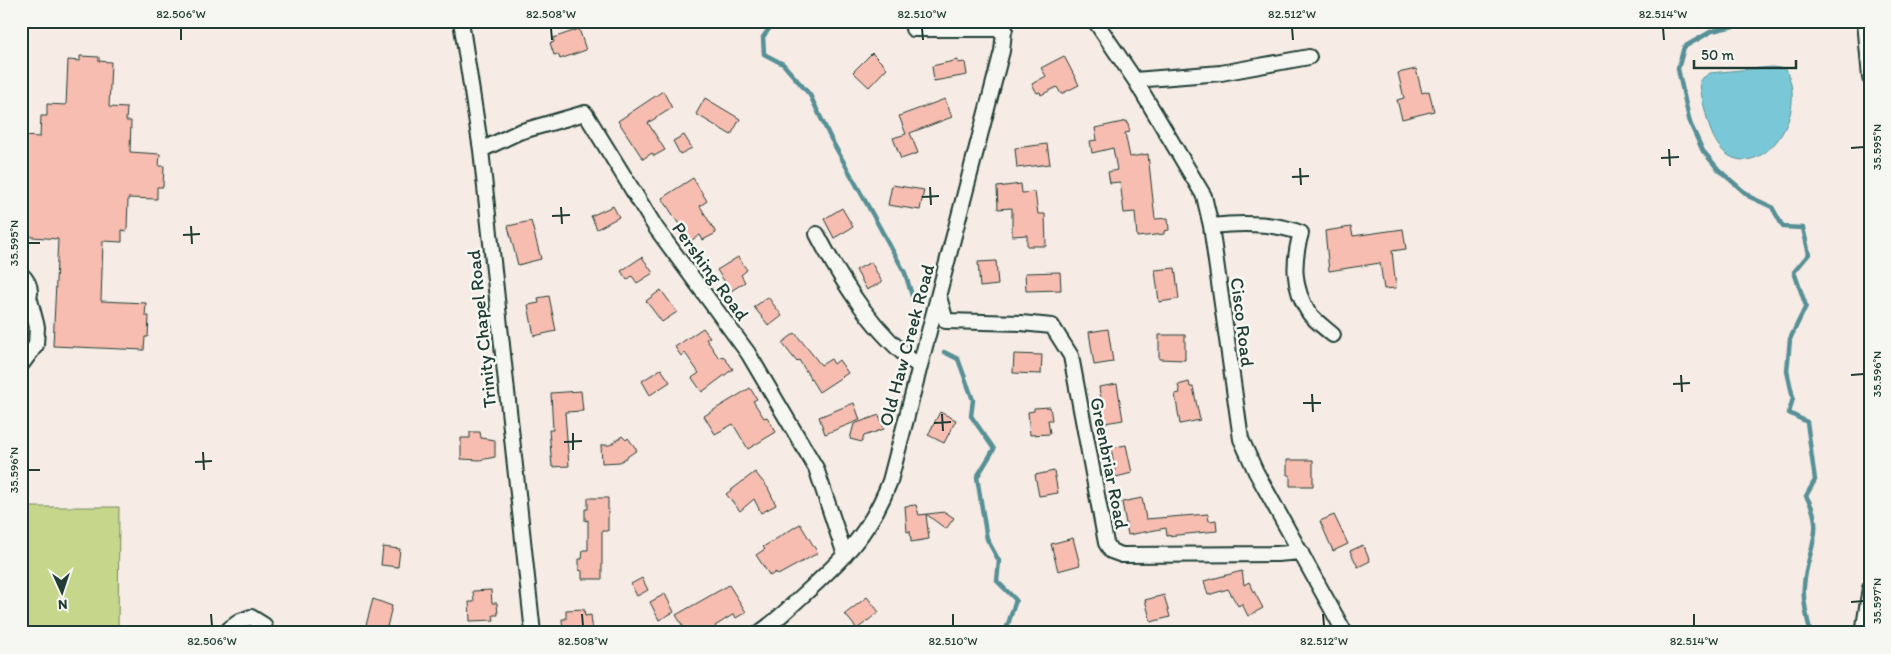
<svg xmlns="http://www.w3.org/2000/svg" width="1891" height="654" font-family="Itim,sans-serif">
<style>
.green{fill:#c6d68b;stroke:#728a60}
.water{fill:#7ac8d7;stroke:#569096}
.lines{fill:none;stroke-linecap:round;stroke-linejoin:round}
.stream{stroke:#569096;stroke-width:4.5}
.building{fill:#f7bdb0;stroke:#1f3d34}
.minor-casing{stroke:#1f3d34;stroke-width:18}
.minor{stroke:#f6f6f2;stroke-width:14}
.ticks{fill:none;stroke:#1f3d34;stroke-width:2}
.labels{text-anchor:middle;stroke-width:5;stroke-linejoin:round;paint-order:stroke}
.street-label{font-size:19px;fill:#1f3d34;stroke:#f6f6f2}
.neatline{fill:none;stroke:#1f3d34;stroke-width:2}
.ticks-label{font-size:12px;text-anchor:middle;fill:#1f3d34}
</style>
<rect width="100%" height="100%" fill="#f6ebe5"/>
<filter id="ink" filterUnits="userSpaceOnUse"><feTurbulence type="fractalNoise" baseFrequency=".02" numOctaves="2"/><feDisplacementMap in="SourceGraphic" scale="10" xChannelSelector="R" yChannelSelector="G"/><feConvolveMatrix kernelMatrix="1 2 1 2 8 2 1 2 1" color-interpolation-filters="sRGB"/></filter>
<g filter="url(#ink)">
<path class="green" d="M 21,507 L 119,507 L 118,633 L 21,633 Z"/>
<path class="water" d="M 1772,67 L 1786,69 C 1816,133 1729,209 1707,118 C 1704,105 1700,93 1700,80 L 1710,73 Z"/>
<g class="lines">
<path class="stream" d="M 772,21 L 774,22 L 763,37 L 764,54 L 783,64 L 810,95 L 831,139 L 905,273 L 914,302
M 1737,21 L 1738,25 L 1712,31 L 1684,47 L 1678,69 L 1690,123 L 1703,151 L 1719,170 L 1750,197 L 1772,207 L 1783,227 L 1803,228 L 1809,254 L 1794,272 L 1806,306 L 1790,339 L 1787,371 L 1793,398 L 1789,413 L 1807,422 L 1815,480 L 1806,496 C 1827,530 1806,552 1804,586 C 1802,601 1808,618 1810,633
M 944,352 L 958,359 L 973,400 L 971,416 L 994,449 L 977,477 L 987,539 L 999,561 L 997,581 L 1016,600 L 1005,633"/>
</g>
<path class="building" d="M 579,29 L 586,50 L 560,59 L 558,54 L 554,55 L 550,43 L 554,42 L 553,38 Z
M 872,53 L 887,68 L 869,87 L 853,72 Z
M 80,56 L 99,57 L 99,61 L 111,62 L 109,107 L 127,108 L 126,121 L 131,121 L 130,152 L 160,154 L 159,166 L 164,166 L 163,187 L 157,187 L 157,199 L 128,198 L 127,231 L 122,230 L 122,242 L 103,241 L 101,301 L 146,303 L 145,316 L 149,316 L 148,337 L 145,337 L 144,350 L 53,346 L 58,239 L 21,236 L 21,136 L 40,137 L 41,116 L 47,116 L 47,104 L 66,105 L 68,60 L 80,61 Z
M 1064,56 L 1079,85 L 1061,94 L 1057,87 L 1041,95 L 1040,92 L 1037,93 L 1032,84 L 1046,76 L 1041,68 Z
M 958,60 L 958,63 L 965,62 L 967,75 L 934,81 L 932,66 Z
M 1416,69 L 1422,93 L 1429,91 L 1434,111 L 1402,119 L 1397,100 L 1404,98 L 1398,73 Z
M 663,91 L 672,108 L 648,123 L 665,150 L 654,156 L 652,153 L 643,159 L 618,121 Z
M 705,98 L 740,119 L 731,135 L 696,114 Z
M 945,99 L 952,117 L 910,133 L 918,153 L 901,159 L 893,138 L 906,134 L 899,116 Z
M 1127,121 L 1130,132 L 1125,133 L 1130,157 L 1148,154 L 1155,219 L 1168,218 L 1169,230 L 1164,231 L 1164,234 L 1137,237 L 1135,212 L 1124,213 L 1120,182 L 1110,183 L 1108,172 L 1117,170 L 1113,148 L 1092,153 L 1090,141 L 1097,140 L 1095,128 Z
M 684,135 L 692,148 L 680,154 L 673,141 Z
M 1047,144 L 1050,164 L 1017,168 L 1015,148 Z
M 693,178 L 707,201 L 700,206 L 716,233 L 703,240 L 700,235 L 685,244 L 676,228 L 680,226 L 662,198 Z
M 1021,184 L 1022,193 L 1035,192 L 1038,214 L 1045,214 L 1046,246 L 1027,246 L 1027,235 L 1012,236 L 1012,208 L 998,209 L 997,187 Z
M 892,185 L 924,190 L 920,210 L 888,205 Z
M 613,206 L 619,217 L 597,229 L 591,216 Z
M 842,208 L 853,227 L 834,238 L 824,219 Z
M 531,221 L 541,259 L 518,265 L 508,226 Z
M 1351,227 L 1353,236 L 1403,229 L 1406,249 L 1392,251 L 1396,288 L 1384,289 L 1380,263 L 1329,271 L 1325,231 Z
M 642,257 L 653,273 L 637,283 L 632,276 L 627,280 L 621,271 Z
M 738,257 L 747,270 L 741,275 L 745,282 L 731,291 L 717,270 Z
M 996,261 L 998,285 L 980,287 L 978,262 Z
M 871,262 L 882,282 L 867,290 L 856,270 Z
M 1175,268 L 1179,299 L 1159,302 L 1155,270 Z
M 1060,272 L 1061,290 L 1026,291 L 1025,273 Z
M 661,290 L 677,312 L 662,322 L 646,301 Z
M 549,296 L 556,331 L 534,336 L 528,305 L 539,303 L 538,298 Z
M 768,297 L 782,316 L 769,326 L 754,307 Z
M 703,328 L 710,337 L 706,339 L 719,358 L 723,356 L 733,369 L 702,392 L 692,378 L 699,373 L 685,353 L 681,356 L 675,347 Z
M 1108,329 L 1113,362 L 1094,365 L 1089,332 Z
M 795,333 L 821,365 L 831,359 L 834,364 L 839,360 L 848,373 L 819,392 L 799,360 L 797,362 L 782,343 Z
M 1159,335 L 1185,335 L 1185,360 L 1159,359 Z
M 1014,354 L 1042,355 L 1041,374 L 1013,373 Z
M 661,369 L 670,382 L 650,395 L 642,381 Z
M 1189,382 L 1190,387 L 1193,387 L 1200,420 L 1180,424 L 1175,394 L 1180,393 L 1178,385 Z
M 1117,384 L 1123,420 L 1105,423 L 1099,387 Z
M 750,388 L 757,399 L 753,401 L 764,418 L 767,417 L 776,432 L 748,449 L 733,424 L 715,434 L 704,416 Z
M 581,391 L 583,411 L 565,412 L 569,466 L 552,467 L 549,430 L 553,430 L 551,393 Z
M 854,403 L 860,420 L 825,434 L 819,417 Z
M 1050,407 L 1052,420 L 1048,420 L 1050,434 L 1030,435 L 1028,412 L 1034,411 L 1034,408 Z
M 940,412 L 956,420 L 944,443 L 928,435 Z
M 879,415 L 884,429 L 864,436 L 862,442 L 850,439 L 854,424 Z
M 470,432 L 480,432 L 481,438 L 495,440 L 495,457 L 480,460 L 461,459 L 461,438 L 470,438 Z
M 622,436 L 626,440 L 628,438 L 637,450 L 620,462 L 602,463 L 601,445 L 610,445 Z
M 1126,445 L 1132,473 L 1116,477 L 1111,448 Z
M 1287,460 L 1313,460 L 1313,486 L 1290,486 L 1290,475 L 1287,475 Z
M 1054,471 L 1058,493 L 1039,496 L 1035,475 Z
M 755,472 L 768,488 L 776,505 L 761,513 L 754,499 L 740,511 L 726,494 Z
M 588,498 L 608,498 L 608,531 L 602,531 L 602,579 L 582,579 L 582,571 L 579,570 L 579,559 L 582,559 L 583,550 L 588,550 L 588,520 L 585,521 L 585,509 L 588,509 Z
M 1142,498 L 1146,519 L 1208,514 L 1209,521 L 1216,520 L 1217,531 L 1167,536 L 1166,528 L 1128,535 L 1122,502 Z
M 916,505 L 919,515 L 945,512 L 954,518 L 946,529 L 926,514 L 929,539 L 911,542 L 910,531 L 907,532 L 905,506 Z
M 1334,515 L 1348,544 L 1333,551 L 1320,521 Z
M 800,524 L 818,553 L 778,575 L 776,572 L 770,576 L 756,555 L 765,549 L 763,547 Z
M 1073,538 L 1080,565 L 1058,571 L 1051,544 Z
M 1363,545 L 1370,561 L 1358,567 L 1350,551 Z
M 383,547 L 400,549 L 398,567 L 381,565 Z
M 1242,571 L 1244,585 L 1249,582 L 1263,608 L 1248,616 L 1242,604 L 1238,606 L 1228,589 L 1208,595 L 1204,581 Z
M 642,578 L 648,590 L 637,596 L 631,584 Z
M 729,585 L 746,612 L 736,618 L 734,614 L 715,626 L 718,633 L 687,633 L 676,615 Z
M 491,590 L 492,603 L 497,603 L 498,615 L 493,615 L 494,620 L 470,621 L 469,602 L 474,602 L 473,591 Z
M 665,594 L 674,612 L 659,620 L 650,602 Z
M 1164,595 L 1170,617 L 1151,622 L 1145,600 Z
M 867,597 L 879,612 L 857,629 L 845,614 Z
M 373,599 L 392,606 L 387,627 L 384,626 L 383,632 L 365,629 Z
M 584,609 L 585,616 L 591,615 L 593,633 L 563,632 L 562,619 L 566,619 L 566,610 Z"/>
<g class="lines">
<g class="minor-casing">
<path id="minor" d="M 461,21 L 481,150 L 533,633
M 1095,21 L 1135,80 L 1204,196 L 1211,226 L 1241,439 L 1256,472 L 1345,633
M 1865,21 L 1870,78
M 913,29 L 1005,29
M 1135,80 L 1221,73 L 1309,57
M 481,150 L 519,132 L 585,113 L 656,228 L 748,353 L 816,468 L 845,555
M 1211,226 C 1240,223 1274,222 1301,233 C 1293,261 1292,287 1309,313 C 1315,321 1325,328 1333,335
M 817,234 C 843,284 874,333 920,367
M 21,274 C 35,287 31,299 21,313
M 939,297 L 946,321 L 1021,323 L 1052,326 L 1071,356 L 1106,543 L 1111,551 L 1122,555 L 1277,554 L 1301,552
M 21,365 L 36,345 L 37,327 L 30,300
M 229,629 L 240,621 L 251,617 L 264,625 L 266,633
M 759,633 C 774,623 787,610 800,598 C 841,561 870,534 890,481 L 1002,51 L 1005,21
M 1863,633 L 1870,588"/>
</g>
<use href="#minor" class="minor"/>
</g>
</g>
<path class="ticks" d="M 181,28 L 181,40M 551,28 L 552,40M 922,28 L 923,40M 1292,28 L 1293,40M 1663,28 L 1664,40M 1851,148 L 1864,147M 1669,149 L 1670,166M 1661,158 L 1679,157M 1300,168 L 1301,185M 1292,177 L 1309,176M 930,187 L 931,205M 922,197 L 939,196M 561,207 L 562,224M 552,216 L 570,215M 191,226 L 192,244M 183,235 L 200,234M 28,243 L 40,243M 1681,375 L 1682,392M 1851,375 L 1864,374M 1673,384 L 1690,383M 1312,394 L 1313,412M 1303,403 L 1321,403M 942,414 L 943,431M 934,423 L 951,422M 573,433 L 573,450M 564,442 L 582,441M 203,452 L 204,470M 195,462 L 212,461M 28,470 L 40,470M 1851,602 L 1864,601M 211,614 L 212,626M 582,614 L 583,626M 953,614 L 953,626M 1323,614 L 1324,626M 1694,614 L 1694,626"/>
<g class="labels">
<g class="street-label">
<text transform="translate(711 271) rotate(54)" y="7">Pershing Road</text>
<text transform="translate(1243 322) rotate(83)" y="7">Cisco Road</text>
<text transform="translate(481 329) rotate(-96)" y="7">Trinity Chapel Road</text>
<text transform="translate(906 345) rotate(-75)" y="7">Old Haw Creek Road</text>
<text transform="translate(1110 463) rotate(79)" y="7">Greenbriar Road</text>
</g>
</g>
<rect width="1891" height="654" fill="none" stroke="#f6f6f2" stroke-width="55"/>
<g transform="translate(62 592) rotate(177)" stroke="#f6f6f2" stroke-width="4" paint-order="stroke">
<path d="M0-4L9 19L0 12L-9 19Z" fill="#1f3d34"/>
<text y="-8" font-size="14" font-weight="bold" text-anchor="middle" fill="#1f3d34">N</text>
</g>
<path d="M1694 60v8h102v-8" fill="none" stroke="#1f3d34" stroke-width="2.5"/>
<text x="1701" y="60" font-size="15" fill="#1f3d34" stroke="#f6f6f2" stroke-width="4" paint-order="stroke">50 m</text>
<rect x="28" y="28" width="1836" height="598" class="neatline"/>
<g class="ticks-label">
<text x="181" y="18">82.506°W</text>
<text x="551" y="18">82.508°W</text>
<text x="922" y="18">82.510°W</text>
<text x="1292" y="18">82.512°W</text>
<text x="1663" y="18">82.514°W</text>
<text transform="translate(1877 147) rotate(-90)" y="4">35.595°N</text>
<text transform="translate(14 243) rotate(-90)" y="4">35.595°N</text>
<text transform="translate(1877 374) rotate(-90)" y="4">35.596°N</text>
<text transform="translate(14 470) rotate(-90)" y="4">35.596°N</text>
<text transform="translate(1877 601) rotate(-90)" y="4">35.597°N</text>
<text x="212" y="645">82.506°W</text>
<text x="583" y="645">82.508°W</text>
<text x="953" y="645">82.510°W</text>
<text x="1324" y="645">82.512°W</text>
<text x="1694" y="645">82.514°W</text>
</g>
</svg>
